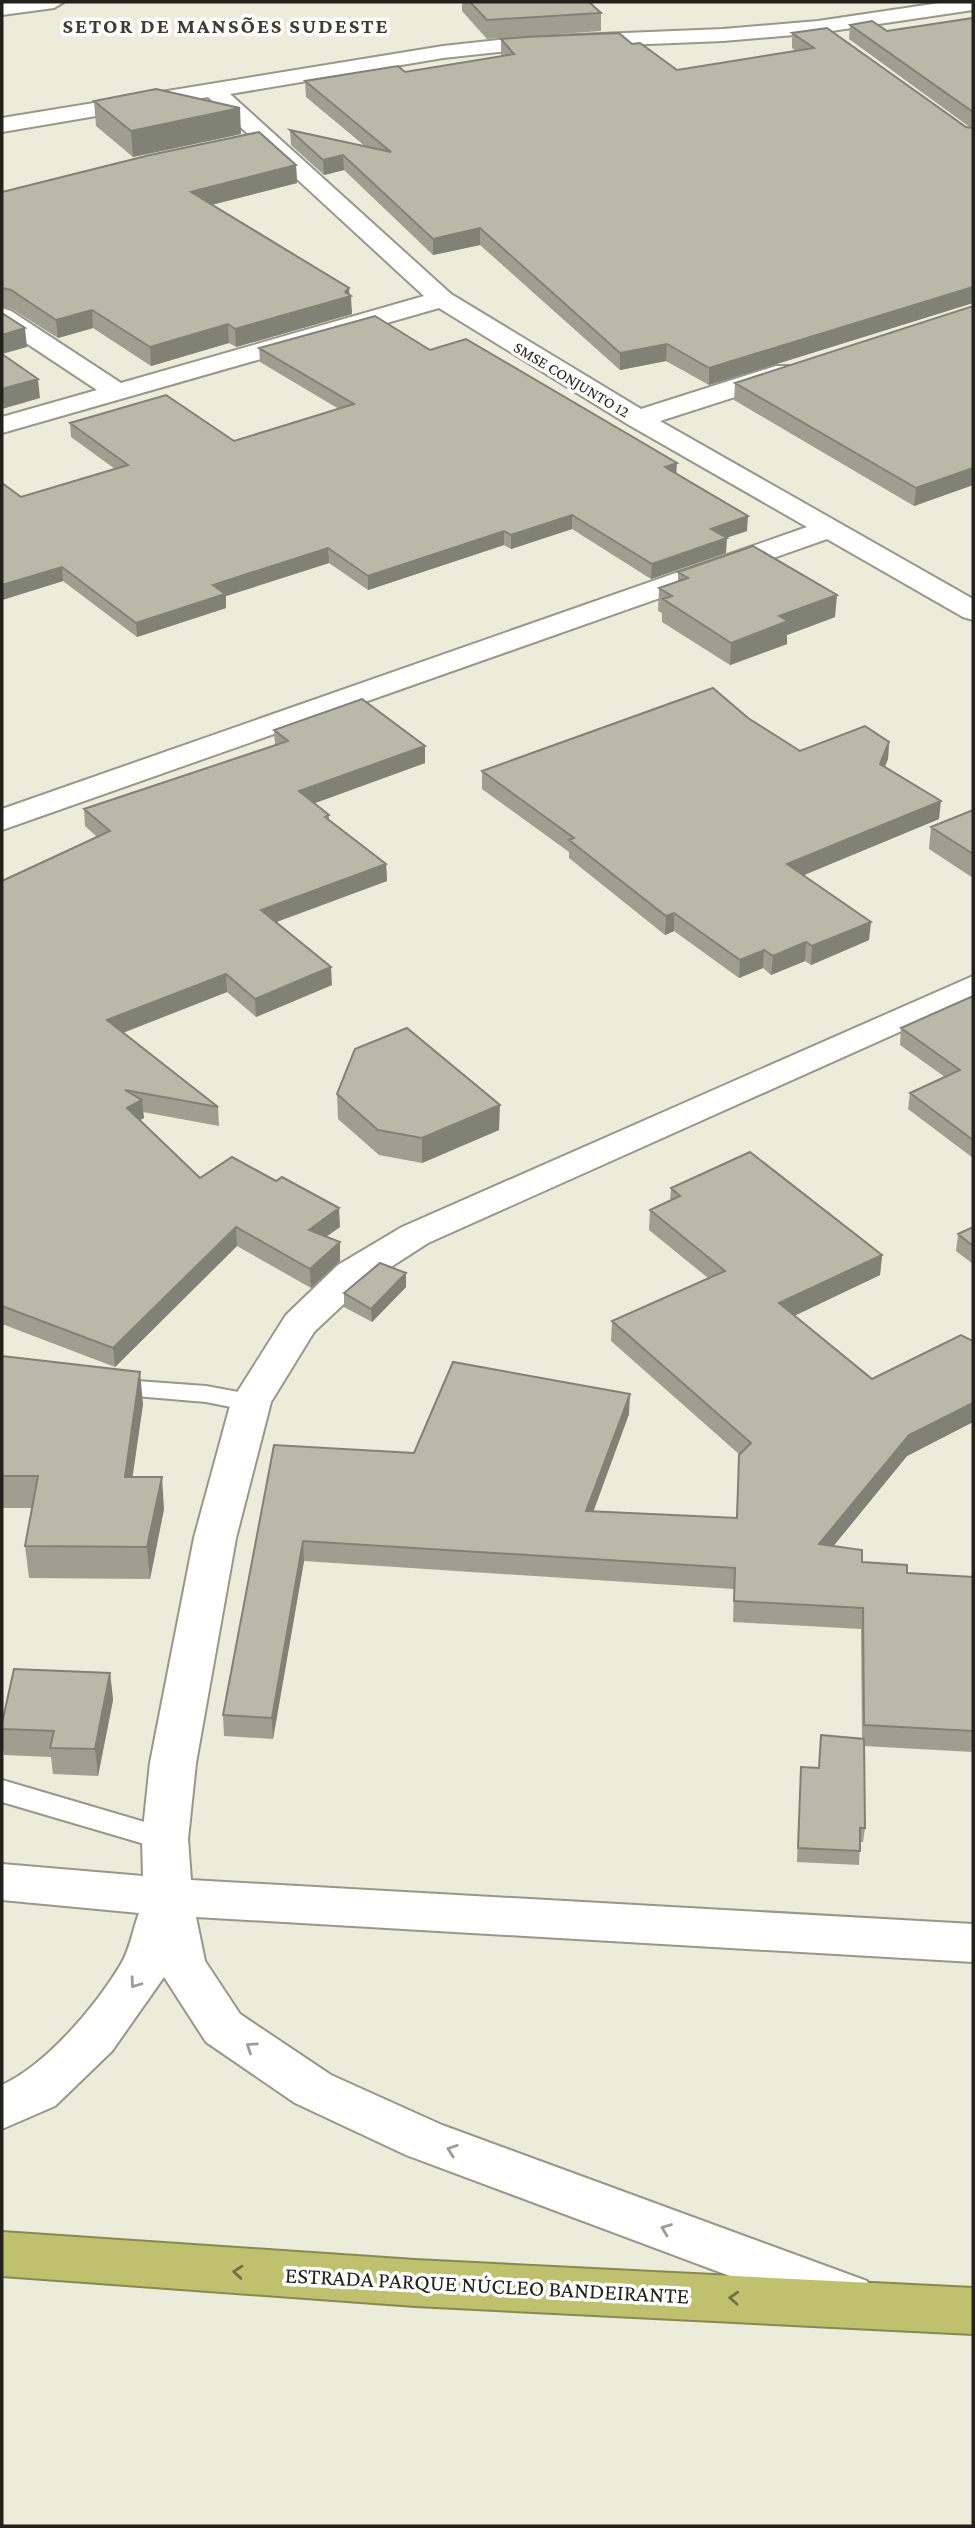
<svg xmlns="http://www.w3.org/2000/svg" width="975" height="2528" font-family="'Crimson Pro',serif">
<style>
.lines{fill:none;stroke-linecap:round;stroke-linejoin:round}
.lane-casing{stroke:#979887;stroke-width:4}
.street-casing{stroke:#979887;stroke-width:4}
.highway-casing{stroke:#888951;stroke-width:4}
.lane{fill:#fff;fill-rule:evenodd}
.street{fill:#fff;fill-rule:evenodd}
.highway{fill:#bfc16e;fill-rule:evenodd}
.wall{fill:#9e9f90}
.shaded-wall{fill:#818276}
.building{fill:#b8b9a8;stroke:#818276;stroke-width:2}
.oneway{stroke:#9c9c99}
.oneway2{stroke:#707245}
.labels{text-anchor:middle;stroke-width:7;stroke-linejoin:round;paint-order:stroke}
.far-street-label{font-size:16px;fill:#22221c;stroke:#fff}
.far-district-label{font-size:21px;font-weight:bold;letter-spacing:2px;fill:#3d3d2f;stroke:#fff}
.near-street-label{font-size:23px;fill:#22221c;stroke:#fff}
</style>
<rect width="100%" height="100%" fill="#ebecda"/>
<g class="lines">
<g class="lane-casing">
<path id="lane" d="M 109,1379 L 206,1386 L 260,1396 L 264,1402 L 260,1408 L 251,1411 L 206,1402 L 100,1393 L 96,1387 L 100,1381 Z
M 2,1780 L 175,1831 L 180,1839 L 175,1847 L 165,1850 L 2,1802 Z"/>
</g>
<g class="street-casing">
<path id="street" d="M 64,2 L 54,8 L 2,15 L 2,3 Z
M 946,2 L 973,2 L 973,10 L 818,33 L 723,41 L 526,49 L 443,58 L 230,94 L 451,294 L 641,409 L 776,366 L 794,366 L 798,372 L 794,378 L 660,421 L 973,599 L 973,620 L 963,617 L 827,539 L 2,830 L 2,809 L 807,527 L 629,425 L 439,308 L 2,433 L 2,417 L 97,390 L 2,327 L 2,308 L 11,311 L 121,383 L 424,296 L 208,97 L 2,132 L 2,118 L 443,46 L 526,37 L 723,29 L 818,21 Z
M 973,976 L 973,999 L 428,1243 L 366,1283 L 314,1332 L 271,1402 L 236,1538 L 196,1763 L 188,1839 L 191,1880 L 973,1924 L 973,1962 L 196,1917 L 205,1961 L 240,2014 L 331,2075 L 442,2125 L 867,2281 L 874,2297 L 867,2313 L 848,2320 L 829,2313 L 406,2155 L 295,2103 L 206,2042 L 164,1977 L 112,2051 L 55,2106 L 2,2129 L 2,2085 C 46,2065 96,2006 121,1964 C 130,1949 133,1929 139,1913 L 2,1900 L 2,1864 L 143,1876 L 142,1839 L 150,1763 L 194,1538 L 231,1402 L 286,1315 L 338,1265 L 402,1227 Z"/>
</g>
<g class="highway-casing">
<path id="highway" d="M 2,2232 L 415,2260 L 973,2288 L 973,2334 L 415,2306 L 2,2276 Z"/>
</g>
<use href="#lane" class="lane"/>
<use href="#street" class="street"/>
<use href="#highway" class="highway"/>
</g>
<path class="wall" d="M 462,2 L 589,2 L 601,13 L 601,31 L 487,39 L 462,11 Z
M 973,18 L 973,303 L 709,385 L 666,361 L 620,370 L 480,245 L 433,255 L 344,170 L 324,175 L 291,145 L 290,130 L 366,147 L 306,97 L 305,81 L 405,72 L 502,56 L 501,54 L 501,39 L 632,44 L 677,70 L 796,51 L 792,48 L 792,33 L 966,127 L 971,128 L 849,39 L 850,25 L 887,31 Z
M 94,101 L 241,134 L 133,157 L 96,126 Z
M 296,165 L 297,183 L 211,205 L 349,288 L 352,314 L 236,347 L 229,343 L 151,366 L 93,328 L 58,338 L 12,309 L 2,306 L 2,192 Z
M 973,306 L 973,485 L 914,506 L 734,400 L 735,383 Z
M 259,348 L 430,350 L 677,473 L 747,531 L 726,538 L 726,553 L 651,579 L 572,529 L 511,549 L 504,545 L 368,590 L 329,563 L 226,596 L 226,608 L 137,637 L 63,581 L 2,600 L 2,483 L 21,497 L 115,469 L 71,437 L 70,423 L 234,441 L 339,409 L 260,362 Z
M 678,572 L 835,617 L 787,635 L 787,644 L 730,665 L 662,622 L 662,613 L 658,611 L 659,588 L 678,582 Z
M 748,718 L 800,751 L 889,742 L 888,759 L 885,766 L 939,819 L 803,875 L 869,940 L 811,965 L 805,961 L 771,975 L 763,968 L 739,978 L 674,931 L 665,935 L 569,858 L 569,852 L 482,789 L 482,771 Z
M 274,730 L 425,763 L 314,803 L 329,815 L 329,820 L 386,864 L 387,881 L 277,922 L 332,985 L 256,1017 L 227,992 L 123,1033 L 218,1107 L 219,1126 L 143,1112 L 144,1118 L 140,1120 L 200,1178 L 340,1227 L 326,1237 L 340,1242 L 340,1261 L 311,1288 L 237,1246 L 115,1367 L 2,1324 L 2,881 L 97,837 L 85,826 L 84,809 L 275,745 Z
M 973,810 L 973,878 L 929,849 L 931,827 Z
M 973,996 L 973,1158 L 908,1109 L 910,1093 L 945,1077 L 900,1045 L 901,1028 Z
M 337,1094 L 499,1130 L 422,1163 L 379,1155 L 338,1119 Z
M 671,1188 L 882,1255 L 880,1275 L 794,1316 L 872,1379 L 973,1341 L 973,1422 L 907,1456 L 833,1546 L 862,1562 L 907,1573 L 973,1577 L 973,1752 L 864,1746 L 865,1828 L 863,1842 L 860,1842 L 859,1865 L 797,1862 L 801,1767 L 819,1768 L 821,1735 L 862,1738 L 861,1629 L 733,1622 L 734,1589 L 304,1561 L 273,1739 L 224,1736 L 223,1715 L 274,1445 L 414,1453 L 629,1414 L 593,1511 L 736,1518 L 740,1455 L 611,1341 L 612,1321 L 708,1278 L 649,1230 L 650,1210 L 670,1201 Z
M 973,1227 L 973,1264 L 956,1251 L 958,1234 Z
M 406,1273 L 406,1287 L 372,1322 L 344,1307 L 344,1293 Z
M 2,1356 L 143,1404 L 132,1477 L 164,1509 L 150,1579 L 29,1578 L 25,1546 L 32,1508 L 2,1508 Z
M 110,1673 L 113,1700 L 98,1776 L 53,1774 L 51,1757 L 4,1755 L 2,1740 L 2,1723 Z"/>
<path class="shaded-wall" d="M 240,108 L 241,134 L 133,157 L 131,131 Z
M 343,155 L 344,170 L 324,175 L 323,160 Z
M 296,165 L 297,183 L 192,210 L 191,192 Z
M 480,228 L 480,245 L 433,255 L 433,239 Z
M 973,287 L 973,303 L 709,385 L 709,368 Z
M 349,288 L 349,296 L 351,296 L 352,314 L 236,347 L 235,329 L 345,292 Z
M 92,310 L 93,328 L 58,338 L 56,320 Z
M 228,324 L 229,343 L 151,366 L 150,347 Z
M 25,328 L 27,347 L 2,354 L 2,335 Z
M 667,344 L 666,361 L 620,370 L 620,353 Z
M 38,379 L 40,398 L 2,409 L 2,389 Z
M 677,463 L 676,477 L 665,467 Z
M 973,468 L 973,485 L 914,506 L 916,488 Z
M 572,515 L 572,529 L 511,549 L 511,535 Z
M 748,516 L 747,531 L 710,543 L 711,529 Z
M 504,531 L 504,545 L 368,590 L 368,576 Z
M 727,538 L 726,553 L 651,579 L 652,564 Z
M 328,548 L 329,563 L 226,596 L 226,608 L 137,637 L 136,623 L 213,585 Z
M 62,567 L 63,581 L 2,600 L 2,585 Z
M 837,595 L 835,617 L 787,635 L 787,644 L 730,665 L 731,643 L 779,616 Z
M 889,742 L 888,759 L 879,781 L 880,764 Z
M 425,746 L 425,763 L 299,809 L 299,791 Z
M 941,801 L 939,819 L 785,883 L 787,864 Z
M 386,864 L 387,881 L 262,927 L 261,910 Z
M 674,913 L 674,931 L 665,935 L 666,916 Z
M 871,922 L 869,940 L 811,965 L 812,946 Z
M 806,942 L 805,961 L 771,975 L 773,956 Z
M 764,950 L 763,968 L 739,978 L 740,960 Z
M 331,967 L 332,985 L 256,1017 L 255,999 Z
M 226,974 L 227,992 L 109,1038 L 107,1020 Z
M 142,1100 L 144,1118 L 128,1126 L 127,1108 Z
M 500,1105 L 499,1130 L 422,1163 L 422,1138 Z
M 339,1208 L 340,1227 L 309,1248 L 309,1230 Z
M 236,1227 L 237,1246 L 115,1367 L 113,1348 Z
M 340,1242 L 340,1261 L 311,1288 L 310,1269 Z
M 882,1255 L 880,1275 L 777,1324 L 779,1303 Z
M 406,1273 L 406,1287 L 372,1322 L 371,1309 Z
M 140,1372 L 143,1404 L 128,1509 L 125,1477 Z
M 630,1394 L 629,1414 L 586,1532 L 586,1511 Z
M 973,1403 L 973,1422 L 907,1456 L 818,1565 L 819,1544 L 909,1435 Z
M 162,1477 L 164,1509 L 150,1579 L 147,1547 Z
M 303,1541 L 304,1561 L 273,1739 L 272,1718 Z
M 110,1673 L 113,1700 L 98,1776 L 95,1749 Z"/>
<path class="building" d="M 470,2 L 589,2 L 601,13 L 487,20 Z
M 973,18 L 973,112 L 850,25 L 872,21 L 887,31 Z
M 827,28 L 966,127 L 973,128 L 973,287 L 709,368 L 667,344 L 620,353 L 480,228 L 433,239 L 343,155 L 323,160 L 290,130 L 391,152 L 305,81 L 398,66 L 405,72 L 514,54 L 501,39 L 526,37 L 619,33 L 632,44 L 640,43 L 677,70 L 814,48 L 792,33 Z
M 156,89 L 240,108 L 131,131 L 94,101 Z
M 259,132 L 296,165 L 191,192 L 349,288 L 345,292 L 351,296 L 235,329 L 228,324 L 150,347 L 92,310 L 56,320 L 11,290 L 2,288 L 2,192 L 150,155 Z
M 973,306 L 973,468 L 916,488 L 735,383 Z
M 2,313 L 25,328 L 2,335 Z
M 375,316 L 430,350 L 466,339 L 677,463 L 665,467 L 748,516 L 711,529 L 727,538 L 652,564 L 572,515 L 511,535 L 504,531 L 368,576 L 328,548 L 213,585 L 225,594 L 136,623 L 62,567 L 2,585 L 2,483 L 21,497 L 128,465 L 70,423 L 166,395 L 234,441 L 354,404 L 259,348 Z
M 2,354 L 38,379 L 2,389 Z
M 753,546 L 837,595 L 779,616 L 788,621 L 731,643 L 663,599 L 672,596 L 659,588 L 688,578 L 678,572 Z
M 713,688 L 748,718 L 800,751 L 865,726 L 889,742 L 880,764 L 941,801 L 787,864 L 871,922 L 812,946 L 806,942 L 773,956 L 764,950 L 740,960 L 674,913 L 666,916 L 569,840 L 574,838 L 482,771 Z
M 362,699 L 425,746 L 299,791 L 329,815 L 325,817 L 386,864 L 261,910 L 331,967 L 255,999 L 226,974 L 107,1020 L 218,1107 L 125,1090 L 142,1100 L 127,1108 L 200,1178 L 232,1157 L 276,1181 L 282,1177 L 339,1208 L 309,1230 L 340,1242 L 310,1269 L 236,1227 L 113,1348 L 2,1306 L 2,881 L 110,831 L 84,809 L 288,741 L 274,730 Z
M 973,810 L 973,854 L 931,827 Z
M 973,996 L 973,1140 L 910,1093 L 960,1070 L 901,1028 Z
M 407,1028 L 500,1105 L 422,1138 L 378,1130 L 337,1094 L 355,1049 Z
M 750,1152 L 882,1255 L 779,1303 L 872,1379 L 961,1335 L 973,1341 L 973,1403 L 909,1435 L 819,1544 L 862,1550 L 862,1562 L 907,1565 L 907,1573 L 973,1577 L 973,1731 L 864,1725 L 863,1608 L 734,1601 L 735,1568 L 303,1541 L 272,1718 L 223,1715 L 274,1445 L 414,1453 L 453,1362 L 630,1394 L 586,1511 L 737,1518 L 739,1455 L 751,1443 L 612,1321 L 725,1271 L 650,1210 L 680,1196 L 671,1188 Z
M 973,1227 L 973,1246 L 958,1234 Z
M 380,1263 L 406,1273 L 371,1309 L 344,1293 Z
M 2,1356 L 140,1372 L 125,1477 L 162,1477 L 147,1547 L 25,1546 L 38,1476 L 2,1476 Z
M 14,1669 L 110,1673 L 95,1749 L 50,1748 L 54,1731 L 2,1729 L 2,1723 Z
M 821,1735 L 864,1739 L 865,1828 L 860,1828 L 860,1851 L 798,1848 L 801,1767 L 819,1768 Z"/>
<defs><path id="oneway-chevron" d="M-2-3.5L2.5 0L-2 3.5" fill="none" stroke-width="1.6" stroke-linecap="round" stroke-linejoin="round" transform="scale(1.75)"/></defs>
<g class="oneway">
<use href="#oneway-chevron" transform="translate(135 1983) rotate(126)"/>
<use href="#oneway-chevron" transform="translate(251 2047) rotate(-146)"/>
<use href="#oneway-chevron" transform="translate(452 2150) rotate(-160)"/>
<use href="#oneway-chevron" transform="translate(666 2229) rotate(-159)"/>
</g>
<g class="oneway2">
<use href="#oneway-chevron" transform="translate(238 2272) rotate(-176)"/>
<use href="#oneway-chevron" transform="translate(734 2298) rotate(-177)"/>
</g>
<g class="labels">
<g class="far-street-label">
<text transform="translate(572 379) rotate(31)" y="6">SMSE CONJUNTO 12</text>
</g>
<g class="far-district-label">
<text x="226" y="33">SETOR DE MANSÕES SUDESTE</text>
</g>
<g class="near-street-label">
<text transform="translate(487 2285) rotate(3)" y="8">ESTRADA PARQUE NÚCLEO BANDEIRANTE</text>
</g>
</g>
<rect width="975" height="2528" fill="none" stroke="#22221c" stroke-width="7"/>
</svg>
